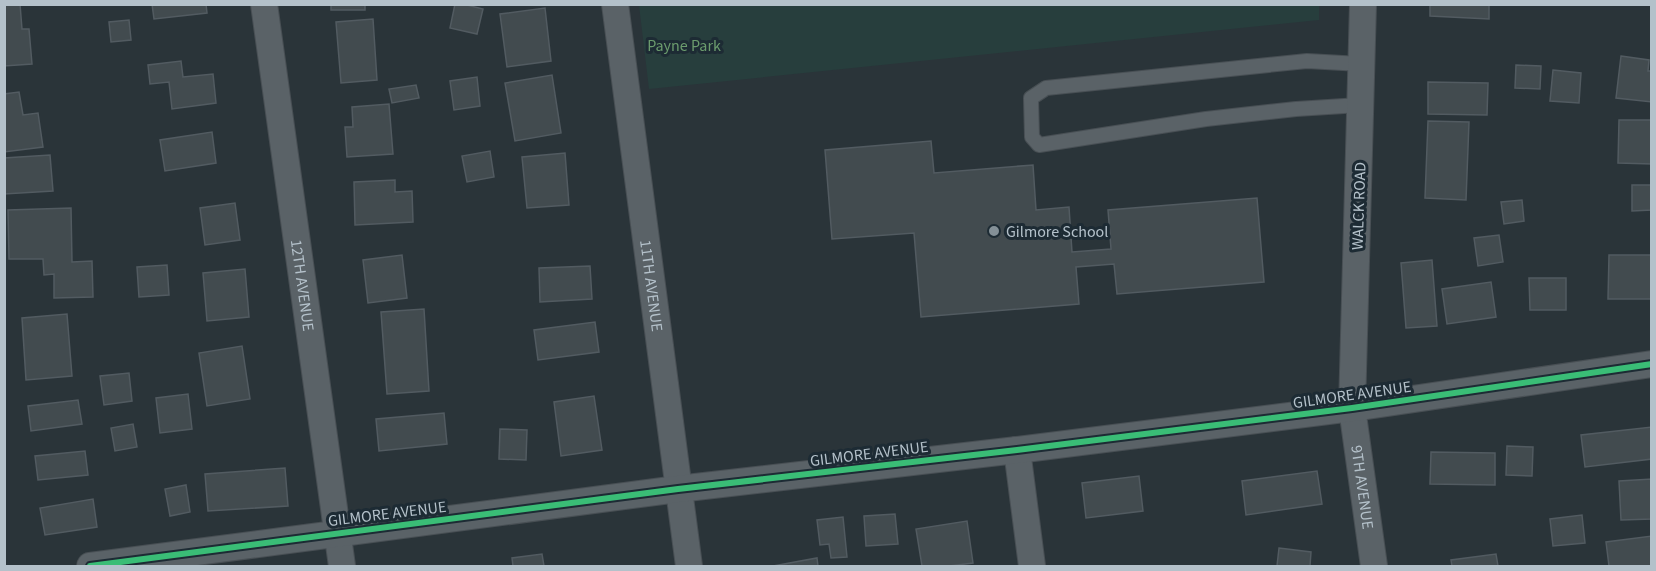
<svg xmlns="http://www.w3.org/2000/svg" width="1656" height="571" font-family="'Source Sans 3',sans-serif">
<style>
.green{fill:#273e3d}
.building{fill:#424b4f;stroke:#525b61;stroke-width:1.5}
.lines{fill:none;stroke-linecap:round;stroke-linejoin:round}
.service-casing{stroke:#484f54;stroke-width:16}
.minor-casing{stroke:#484f54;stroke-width:28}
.service{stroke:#5a6267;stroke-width:14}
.minor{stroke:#5a6267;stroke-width:26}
.cycleway-casing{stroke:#1d2b34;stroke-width:10}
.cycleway{stroke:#3abd76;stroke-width:6}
.poi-dot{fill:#849097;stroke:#1d2b34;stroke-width:2}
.labels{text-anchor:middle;stroke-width:6;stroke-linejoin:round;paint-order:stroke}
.park-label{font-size:16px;fill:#6b9b6d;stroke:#1d2b34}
.street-label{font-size:16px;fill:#b4c1ca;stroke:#1d2b34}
.poi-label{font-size:16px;fill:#b4c1ca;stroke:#1d2b34;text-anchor:start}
</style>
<rect width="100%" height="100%" fill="#2a3439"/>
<path class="green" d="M 639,5 L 1319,4 L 1319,20 L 649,89 Z"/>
<path class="building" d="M 4,4 L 20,4 L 22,29 L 29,29 L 32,64 L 4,66 Z
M 152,4 L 206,4 L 207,13 L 154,19 Z
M 331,4 L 365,4 L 365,10 L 331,10 Z
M 455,4 L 463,4 L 483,9 L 477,34 L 450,28 Z
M 1430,4 L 1489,4 L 1489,19 L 1430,16 Z
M 545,8 L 551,61 L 507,67 L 500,14 Z
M 373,19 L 377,80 L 341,83 L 336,22 Z
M 129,20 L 131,40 L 111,42 L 109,22 Z
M 1621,56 L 1649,60 L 1648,71 L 1652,71 L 1652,102 L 1616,98 Z
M 181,61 L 183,77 L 213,74 L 216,103 L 172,109 L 169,82 L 150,84 L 148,65 Z
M 1516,65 L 1541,66 L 1540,89 L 1515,88 Z
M 1553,70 L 1581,73 L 1579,103 L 1550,101 Z
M 552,75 L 561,133 L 515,141 L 505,83 Z
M 477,77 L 480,106 L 454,110 L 450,81 Z
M 1428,82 L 1488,83 L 1487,115 L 1428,114 Z
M 416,85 L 419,98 L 392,103 L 389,89 Z
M 19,92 L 23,115 L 38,113 L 43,147 L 4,152 L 4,94 Z
M 389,104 L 393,154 L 347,157 L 345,127 L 353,127 L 352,107 Z
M 1619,120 L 1652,120 L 1652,164 L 1618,163 Z
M 1428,121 L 1469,122 L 1466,200 L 1425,198 Z
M 212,132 L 216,163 L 165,171 L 160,140 Z
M 931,141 L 934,173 L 1033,165 L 1036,210 L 1069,207 L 1072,252 L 1111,249 L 1108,210 L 1257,198 L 1264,282 L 1117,294 L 1114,264 L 1076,267 L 1079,304 L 921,317 L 914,233 L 832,239 L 825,150 Z
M 490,151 L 494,177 L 467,182 L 462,156 Z
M 565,153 L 569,205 L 527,208 L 522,157 Z
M 50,155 L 53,191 L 4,194 L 4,158 Z
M 395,180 L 395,192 L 412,191 L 413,222 L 355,225 L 354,182 Z
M 1632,185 L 1652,185 L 1652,210 L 1632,211 Z
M 1522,200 L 1524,221 L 1504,224 L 1501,202 Z
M 235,203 L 240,240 L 205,245 L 200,208 Z
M 71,208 L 72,262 L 92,261 L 93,297 L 54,298 L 54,274 L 44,275 L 43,259 L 9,259 L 8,210 Z
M 1499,235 L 1503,262 L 1478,266 L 1474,238 Z
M 402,255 L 407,298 L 368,303 L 363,260 Z
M 1609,255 L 1652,255 L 1652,299 L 1608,299 Z
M 1432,260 L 1437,326 L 1406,328 L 1401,263 Z
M 167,265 L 169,295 L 139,297 L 137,267 Z
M 590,266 L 592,299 L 540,302 L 539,268 Z
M 245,269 L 249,317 L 207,321 L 203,273 Z
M 1529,278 L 1566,278 L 1566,310 L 1530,310 Z
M 1491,282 L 1496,317 L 1447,324 L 1442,289 Z
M 424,309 L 429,391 L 387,394 L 381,312 Z
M 67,314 L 72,376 L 26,380 L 22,318 Z
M 595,322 L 599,352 L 538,360 L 534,330 Z
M 242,346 L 250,399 L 207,406 L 199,353 Z
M 129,373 L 132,401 L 104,405 L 100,376 Z
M 188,394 L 192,429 L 160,433 L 156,398 Z
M 594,396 L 602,450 L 561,456 L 554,402 Z
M 78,400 L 82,424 L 31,431 L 28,406 Z
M 444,413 L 447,444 L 379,451 L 376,419 Z
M 133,424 L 137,447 L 115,451 L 111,428 Z
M 1652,427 L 1652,459 L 1585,467 L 1581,435 Z
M 500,429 L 527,430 L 526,460 L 499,459 Z
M 1507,446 L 1533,447 L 1532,476 L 1506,475 Z
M 85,451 L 88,475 L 38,480 L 35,456 Z
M 1431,452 L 1495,453 L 1495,485 L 1430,484 Z
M 285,468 L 288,506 L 208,511 L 205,474 Z
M 1317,471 L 1322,504 L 1246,515 L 1242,481 Z
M 1139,476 L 1143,511 L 1086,518 L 1082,483 Z
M 1652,479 L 1652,519 L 1621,520 L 1619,481 Z
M 186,485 L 190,512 L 170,516 L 165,489 Z
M 93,499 L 97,527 L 45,535 L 40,508 Z
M 895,514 L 898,544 L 866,546 L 864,516 Z
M 1582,515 L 1585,543 L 1553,546 L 1550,519 Z
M 843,517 L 847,557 L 831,558 L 829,544 L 820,545 L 817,520 Z
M 967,521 L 973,563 L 949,566 L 922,566 L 916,529 Z
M 1652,536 L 1652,566 L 1609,566 L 1606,542 Z
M 1279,548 L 1311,552 L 1310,566 L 1277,566 Z
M 542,554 L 544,566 L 513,566 L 512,558 Z
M 1496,554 L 1498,566 L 1452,566 L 1451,560 Z
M 817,558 L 818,566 L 773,566 Z"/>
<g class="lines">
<g class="service-casing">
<path id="service" d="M 1360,105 L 1296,109 L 1206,119 L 1039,145 L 1032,137 L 1031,98 L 1046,88 L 1307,61 L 1361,64"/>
</g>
<g class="minor-casing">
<g id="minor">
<path id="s1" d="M 264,4 L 342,566"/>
<path id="s2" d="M 615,4 L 689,566"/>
<path id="s3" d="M 1363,4 L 1352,408 L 1374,566"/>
<path d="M 1017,450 L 1032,566"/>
<path d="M 90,566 L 678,489 L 1017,450 L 1352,408 L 1652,364"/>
</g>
</g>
<use href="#service" class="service"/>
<use href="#minor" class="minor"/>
<g class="cycleway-casing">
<path id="cycleway" d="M 90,566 L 678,489 L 1017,450 L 1352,408 L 1652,364"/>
</g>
<use href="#cycleway" class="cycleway"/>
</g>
<circle class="poi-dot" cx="994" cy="231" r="6"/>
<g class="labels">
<g class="park-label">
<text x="684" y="51">Payne Park</text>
</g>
<g class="street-label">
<text transform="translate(1358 206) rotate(-88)" y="6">WALCK ROAD</text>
<text dy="6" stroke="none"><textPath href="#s1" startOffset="284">12TH AVENUE</textPath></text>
<text dy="6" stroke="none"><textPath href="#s2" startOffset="284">11TH AVENUE</textPath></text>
<text transform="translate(1352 394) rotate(-8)" y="6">GILMORE AVENUE</text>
<text transform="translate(869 453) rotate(-7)" y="6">GILMORE AVENUE</text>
<text dy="6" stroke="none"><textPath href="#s3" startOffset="484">9TH AVENUE</textPath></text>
<text transform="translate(387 513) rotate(-7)" y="6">GILMORE AVENUE</text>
</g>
<g class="poi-label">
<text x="1006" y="237">Gilmore School</text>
</g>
</g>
<rect width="1656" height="571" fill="none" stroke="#b4c1ca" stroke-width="12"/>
</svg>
